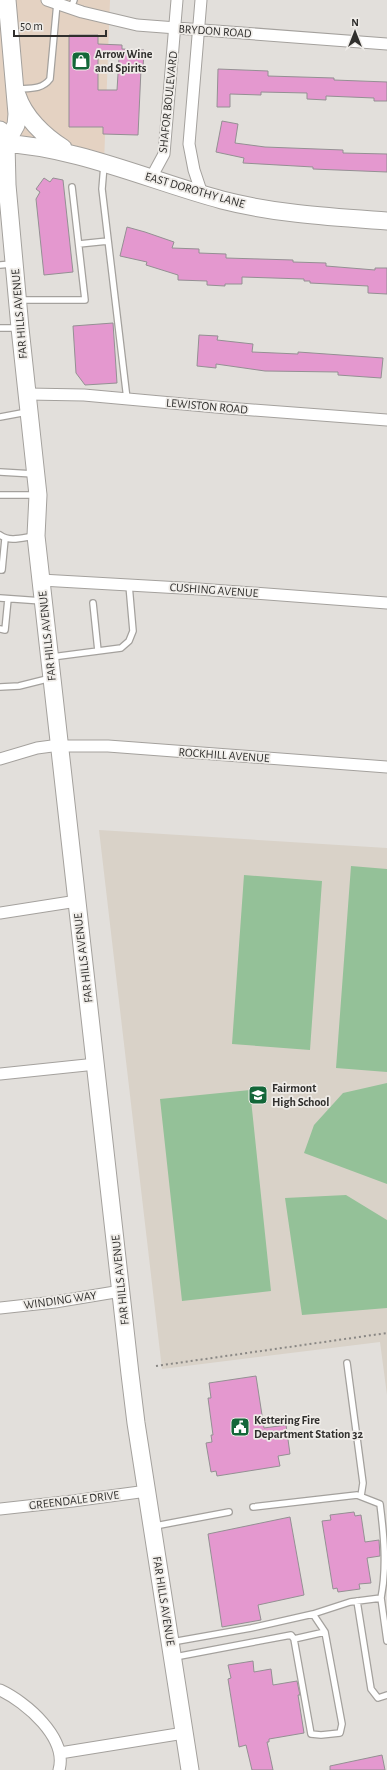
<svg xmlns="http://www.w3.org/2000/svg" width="387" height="1770" font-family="'Alegreya Sans',sans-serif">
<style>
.commercial{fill:#e4d2c2}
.built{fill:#d9d2c8}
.green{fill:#94c198}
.building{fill:#e498cf;stroke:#949093;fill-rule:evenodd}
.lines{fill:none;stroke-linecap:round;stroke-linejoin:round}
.lane-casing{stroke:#a4a19d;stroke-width:8}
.street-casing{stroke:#a4a19d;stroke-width:13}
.primary-casing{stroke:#a4a19d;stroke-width:19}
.path{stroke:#898784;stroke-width:2;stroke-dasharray:2 3;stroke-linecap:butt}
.lane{stroke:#fff;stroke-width:5.5}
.street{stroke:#fff;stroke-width:11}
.primary{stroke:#fff;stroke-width:17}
.labels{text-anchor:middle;stroke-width:3.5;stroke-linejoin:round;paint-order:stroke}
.street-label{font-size:12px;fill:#302f2d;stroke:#efece8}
.poi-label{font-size:12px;font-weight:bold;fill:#302f2d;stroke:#efece8;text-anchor:start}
</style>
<rect width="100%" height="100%" fill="#e2dfdb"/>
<path class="commercial" d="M 0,0 L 110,0 L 104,163 L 0,143 Z"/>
<path class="built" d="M 99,830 L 387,848 L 387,1395 L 380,1342 L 162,1369 Z"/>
<path class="green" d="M 351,866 L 387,869 L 387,1072 L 336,1068 Z
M 244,875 L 322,881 L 310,1050 L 232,1044 Z
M 387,1083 L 387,1184 L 304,1153 L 314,1125 L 343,1093 Z
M 250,1090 L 271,1291 L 182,1301 L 160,1099 Z
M 346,1195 L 387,1220 L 387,1308 L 302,1315 L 285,1198 Z"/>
<path class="building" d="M 69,35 L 98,35 L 98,44 L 122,45 L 122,49 L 144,50 L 143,69 L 141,69 L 138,135 L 103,134 L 103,127 L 69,127 ZM 98,57 L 119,58 L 117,90 L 98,90 Z
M 218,69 L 268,71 L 268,76 L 334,78 L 334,80 L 387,82 L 387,101 L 374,101 L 374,98 L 326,96 L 326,100 L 307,99 L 307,93 L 261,92 L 261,95 L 230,94 L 230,107 L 217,107 Z
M 222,121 L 238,124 L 235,143 L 265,147 L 343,150 L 343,153 L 387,154 L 387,172 L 313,169 L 313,167 L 243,163 L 244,158 L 216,152 Z
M 44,178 L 50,182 L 53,178 L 63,180 L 73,272 L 44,275 L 36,199 L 40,192 L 36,189 Z
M 127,227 L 145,232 L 174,242 L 172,248 L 199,249 L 199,253 L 226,254 L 226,258 L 293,260 L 293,262 L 326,263 L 326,266 L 375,270 L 375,268 L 387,268 L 387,294 L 368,293 L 368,286 L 310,283 L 310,281 L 304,281 L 304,279 L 242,277 L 242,284 L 225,284 L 225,286 L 207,285 L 207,281 L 178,280 L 178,275 L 146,265 L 147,262 L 120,256 Z
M 113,323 L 117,383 L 85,385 L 76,373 L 73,326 Z
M 199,335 L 218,336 L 217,340 L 253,344 L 252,352 L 298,354 L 298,352 L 383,358 L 381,378 L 338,375 L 338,372 L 265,371 L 216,364 L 216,368 L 197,366 Z
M 256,1376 L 264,1428 L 286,1425 L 290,1454 L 278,1456 L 280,1466 L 217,1476 L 216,1471 L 211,1472 L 206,1443 L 212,1442 L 211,1435 L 213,1435 L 208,1398 L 211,1398 L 209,1383 Z
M 354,1512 L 355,1516 L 361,1515 L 365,1542 L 379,1540 L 380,1556 L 367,1558 L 371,1583 L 359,1584 L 360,1589 L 338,1592 L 337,1588 L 333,1589 L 322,1521 L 331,1520 L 330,1515 Z
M 290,1517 L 304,1595 L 258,1605 L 261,1620 L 222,1627 L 208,1534 Z
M 253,1661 L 254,1672 L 271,1669 L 273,1685 L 297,1681 L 300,1695 L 298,1695 L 304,1733 L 269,1739 L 269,1742 L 267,1742 L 273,1770 L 252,1770 L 246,1745 L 239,1747 L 228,1679 L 231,1678 L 228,1665 Z
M 382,1755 L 385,1770 L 330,1770 L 330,1766 Z"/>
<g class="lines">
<g class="lane-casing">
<path id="lane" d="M 71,8 L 74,0
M 16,89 C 29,88 42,90 50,79 L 57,3
M 104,165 L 102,189 L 127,399
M 79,244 L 108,241
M 0,265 L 12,264
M 20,300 L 85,300 L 72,187
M 0,328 L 18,328
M 0,417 L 27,412
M 0,472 L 34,474
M 0,495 L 36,495
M 0,535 C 10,542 21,538 34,536
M 0,570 L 2,570 L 5,539
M 0,598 L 42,601
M 93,603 L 98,651
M 0,629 L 5,630 L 8,599
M 52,657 L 121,648 L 129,641 L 133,631 L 129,585
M 0,687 L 19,686 L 51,678
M 347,1363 L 363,1483 L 361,1496
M 253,1507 L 357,1495 L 380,1504 C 384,1535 387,1568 381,1598 L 350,1602 L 313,1614
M 155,1526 L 229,1512
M 381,1598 L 387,1641
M 357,1601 L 371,1689 L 378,1698 L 387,1695
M 294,1639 L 325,1632
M 172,1642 L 251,1628 L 313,1614 L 325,1632 L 342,1724 L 340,1733 L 321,1735 L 311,1734 L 294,1639 L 291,1635 L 175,1657"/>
</g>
<g class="street-casing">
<path id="street" d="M 47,0 L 82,12 L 137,25 L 387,44
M 201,0 L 189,144 L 194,170 L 202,194
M 151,178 L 164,154 L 177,0
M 27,394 L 84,395 L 227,408 L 387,420
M 41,580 L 199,589 L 387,603
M 0,759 L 37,748 L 52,746 L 108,746 L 387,767
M 0,913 L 77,901
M 0,1074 L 96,1064
M 0,1308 L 55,1302 L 121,1291
M 0,1509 L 73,1501 L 147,1491
M 0,1690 C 26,1702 68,1738 59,1770
M 60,1753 L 184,1733"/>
</g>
<g class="primary-casing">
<path id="primary" d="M 17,95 C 24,117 44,136 63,148
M 0,130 L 6,143 L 7,185 L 20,328 L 38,495 L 36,536 L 130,1374 L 136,1423 L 190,1770
M 0,143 C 77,147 148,180 222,200 C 276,214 332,217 387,221
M 6,143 L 16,125 L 17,114 L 7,0"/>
</g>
<path class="path" d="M 156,1366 L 387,1333"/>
<use href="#lane" class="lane"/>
<use href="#street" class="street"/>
<use href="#primary" class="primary"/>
</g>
<defs>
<g id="shop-square" transform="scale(1)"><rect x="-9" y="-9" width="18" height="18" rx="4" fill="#136739" stroke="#efece8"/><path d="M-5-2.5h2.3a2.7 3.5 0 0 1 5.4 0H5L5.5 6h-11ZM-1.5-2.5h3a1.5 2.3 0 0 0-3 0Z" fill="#fff"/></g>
<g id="school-square" transform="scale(1)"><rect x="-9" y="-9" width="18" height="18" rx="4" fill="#136739" stroke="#efece8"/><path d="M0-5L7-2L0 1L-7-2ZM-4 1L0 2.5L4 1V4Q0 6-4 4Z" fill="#fff"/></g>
<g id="civic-square" transform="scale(1)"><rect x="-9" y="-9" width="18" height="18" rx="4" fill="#136739" stroke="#efece8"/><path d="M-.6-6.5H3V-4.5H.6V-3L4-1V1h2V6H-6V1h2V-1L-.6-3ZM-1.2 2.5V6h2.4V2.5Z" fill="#fff"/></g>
</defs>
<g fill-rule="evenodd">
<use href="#shop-square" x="81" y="61"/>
<use href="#school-square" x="258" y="1095"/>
<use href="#civic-square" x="240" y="1427"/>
</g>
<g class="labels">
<g class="street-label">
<text transform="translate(215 31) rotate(4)" y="4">BRYDON ROAD</text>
<text transform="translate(168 102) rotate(-84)" y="4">SHAFOR BOULEVARD</text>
<text transform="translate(195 190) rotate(16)" y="4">EAST DOROTHY LANE</text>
<text transform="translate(19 314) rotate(-95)" y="4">FAR HILLS AVENUE</text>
<text transform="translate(207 406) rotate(5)" y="4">LEWISTON ROAD</text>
<text transform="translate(214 590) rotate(4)" y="4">CUSHING AVENUE</text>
<text transform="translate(47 636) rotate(-96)" y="4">FAR HILLS AVENUE</text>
<text transform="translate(224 755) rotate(4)" y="4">ROCKHILL AVENUE</text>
<text transform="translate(83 958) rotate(-97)" y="4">FAR HILLS AVENUE</text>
<text transform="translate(120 1280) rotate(-96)" y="4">FAR HILLS AVENUE</text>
<text transform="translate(60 1300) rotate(-8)" y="4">WINDING WAY</text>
<text transform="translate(74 1500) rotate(-7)" y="4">GREENDALE DRIVE</text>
<text transform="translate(164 1601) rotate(81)" y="4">FAR HILLS AVENUE</text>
</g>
<g class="poi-label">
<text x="95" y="58">Arrow Wine<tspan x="95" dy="14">and Spirits</tspan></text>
<text x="272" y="1092">Fairmont<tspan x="272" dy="14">High School</tspan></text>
<text x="254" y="1424">Kettering Fire<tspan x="254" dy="14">Department Station 32</tspan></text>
</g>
</g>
<g transform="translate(355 32)" stroke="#efece8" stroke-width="3" paint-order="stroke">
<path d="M0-3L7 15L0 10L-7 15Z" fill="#302f2d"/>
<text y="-6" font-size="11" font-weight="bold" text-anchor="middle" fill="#302f2d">N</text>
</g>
<path d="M14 30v6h92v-6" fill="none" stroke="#302f2d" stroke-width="2"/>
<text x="20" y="30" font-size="12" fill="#302f2d" stroke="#efece8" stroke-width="3" paint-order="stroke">50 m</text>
</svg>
